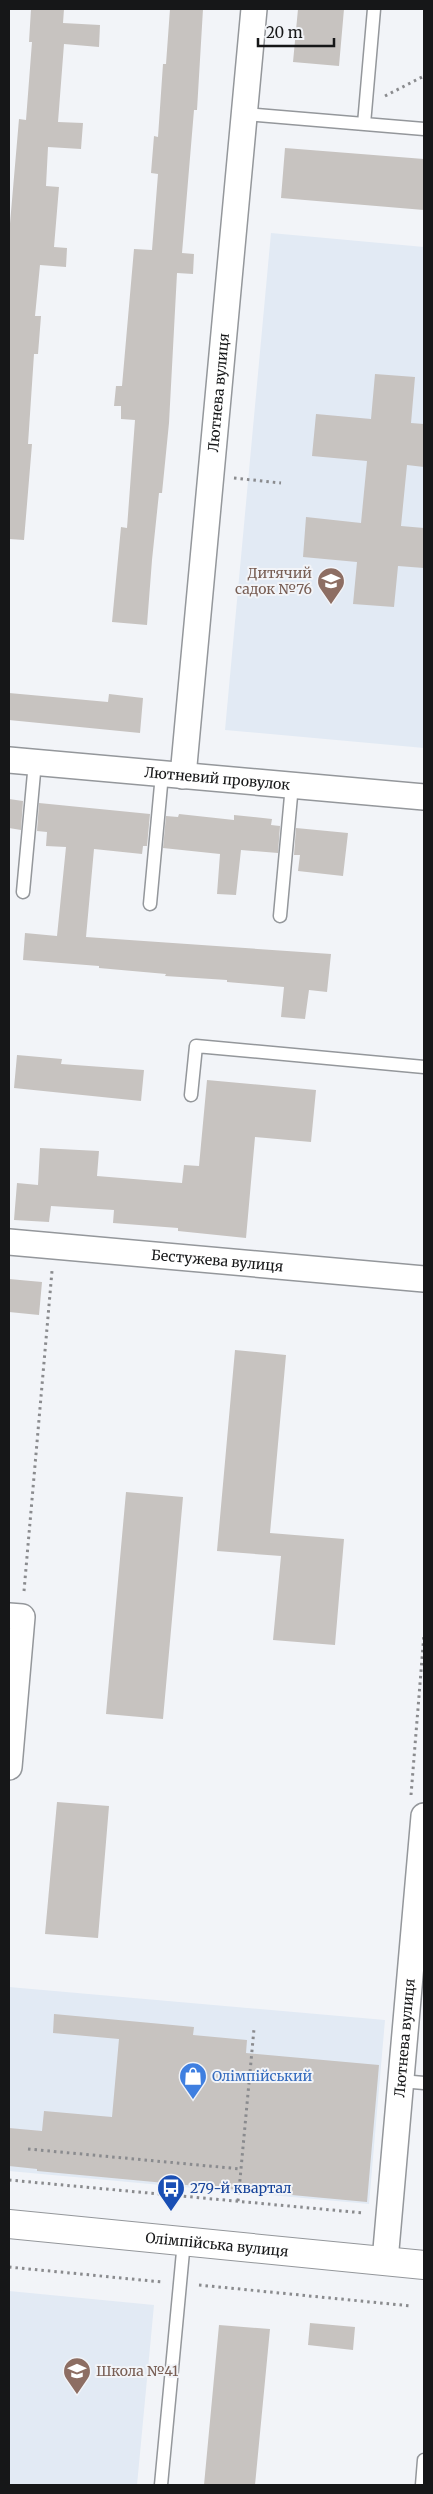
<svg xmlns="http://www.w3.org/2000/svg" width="433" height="2494" font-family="Merriweather,serif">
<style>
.built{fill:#e2eaf4}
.building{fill:#c7c3c0}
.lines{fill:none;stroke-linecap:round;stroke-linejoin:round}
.service-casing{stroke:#94979b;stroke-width:15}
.minor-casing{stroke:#94979b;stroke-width:28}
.secondary-casing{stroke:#94979b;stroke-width:30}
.path{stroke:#8a8b8e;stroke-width:3;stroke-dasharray:2.5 4;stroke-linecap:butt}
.service{stroke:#fff;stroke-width:12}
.minor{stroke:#fff;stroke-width:25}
.secondary{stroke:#fff;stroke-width:28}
.labels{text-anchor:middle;stroke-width:4;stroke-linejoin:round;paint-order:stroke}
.street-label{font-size:14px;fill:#161718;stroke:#f2f4f8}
.education-label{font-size:14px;fill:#785e54;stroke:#f2f4f8;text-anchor:end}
.shop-label{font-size:14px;fill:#366cbe;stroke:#f2f4f8;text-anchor:start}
.transit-label{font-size:14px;fill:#164399;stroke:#f2f4f8;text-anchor:start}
</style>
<rect width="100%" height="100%" fill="#f2f4f8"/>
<path class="built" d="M 271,233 L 424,247 L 424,748 L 225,730 Z
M 9,1987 L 385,2020 L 369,2204 L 9,2171 Z
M 9,2291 L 154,2305 L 137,2485 L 9,2485 Z"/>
<path class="building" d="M 31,9 L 64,9 L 63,23 L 100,25 L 99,47 L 64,44 L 58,122 L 83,123 L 81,149 L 48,147 L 46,186 L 59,187 L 54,247 L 67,248 L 66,267 L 40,265 L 35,316 L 41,316 L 38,354 L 34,354 L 28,444 L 32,444 L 24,540 L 9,539 L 9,235 L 19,119 L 26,120 L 32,42 L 29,42 Z
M 170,9 L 203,9 L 197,110 L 194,110 L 182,253 L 194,254 L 193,274 L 177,273 L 169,423 L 162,493 L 159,493 L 152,560 L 147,625 L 112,622 L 121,527 L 127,528 L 135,420 L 121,419 L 121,406 L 114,406 L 116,386 L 122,386 L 134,249 L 152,250 L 158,174 L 151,173 L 154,136 L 158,137 L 163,64 L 166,64 Z
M 298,9 L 344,9 L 339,66 L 293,62 Z
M 285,148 L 424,159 L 424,210 L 281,198 Z
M 375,374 L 415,377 L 411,423 L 424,424 L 424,467 L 407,465 L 401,526 L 424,528 L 424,568 L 398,566 L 394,607 L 353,604 L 357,562 L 303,557 L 306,517 L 361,523 L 367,461 L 312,456 L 316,414 L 371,419 Z
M 9,693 L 108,702 L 109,694 L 143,698 L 140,733 L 9,720 Z
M 9,799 L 23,801 L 21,830 L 9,828 Z
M 39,803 L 150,814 L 147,846 L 143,846 L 142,854 L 94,849 L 86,937 L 331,954 L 327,992 L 309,990 L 305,1019 L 281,1017 L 284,987 L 227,982 L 227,980 L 165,976 L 166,974 L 99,968 L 99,966 L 23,960 L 25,933 L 57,936 L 66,847 L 46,846 L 47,832 L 37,831 Z
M 179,814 L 234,820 L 234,815 L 272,819 L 271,825 L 280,826 L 278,853 L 241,850 L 236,895 L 217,894 L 220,854 L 163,848 L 166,816 L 178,817 Z
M 296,828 L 348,833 L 343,876 L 298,871 L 300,855 L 294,855 Z
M 17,1055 L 62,1059 L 61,1064 L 144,1070 L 141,1101 L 14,1088 Z
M 207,1080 L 316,1090 L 311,1142 L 255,1137 L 246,1238 L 178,1231 L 178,1228 L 113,1223 L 114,1210 L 51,1206 L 49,1222 L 14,1220 L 17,1183 L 38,1185 L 40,1148 L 99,1151 L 97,1176 L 182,1183 L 184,1165 L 199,1166 Z
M 9,1279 L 42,1282 L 39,1315 L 9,1312 Z
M 235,1350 L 286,1355 L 270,1533 L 344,1539 L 335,1645 L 273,1640 L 281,1556 L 217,1551 Z
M 126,1492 L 183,1497 L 163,1719 L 106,1714 Z
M 57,1802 L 109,1806 L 98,1938 L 45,1934 Z
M 54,2014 L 194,2027 L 193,2035 L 247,2040 L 246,2053 L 379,2065 L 367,2202 L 37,2171 L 37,2169 L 9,2166 L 9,2128 L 42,2131 L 44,2111 L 112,2117 L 119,2039 L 53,2033 Z
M 310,2323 L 355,2327 L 353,2350 L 308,2345 Z
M 219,2325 L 270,2329 L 255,2485 L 204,2485 Z"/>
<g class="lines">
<g class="service-casing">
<path id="service" d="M 244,114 L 424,129
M 364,124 L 374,9
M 23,892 L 35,762
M 150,904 L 162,774
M 280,916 L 292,785
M 191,1095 L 196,1046 L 424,1067
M 401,2081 L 424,2083
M 161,2485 L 184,2241
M 422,2485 L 424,2460"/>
</g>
<g class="minor-casing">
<g id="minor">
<path id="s1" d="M 9,760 L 424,797"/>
<path id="s2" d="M 183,776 L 254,9"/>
<path id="s3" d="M 9,1242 L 424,1279"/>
<path d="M 9,1616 L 22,1617 L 9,1767"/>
<path id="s4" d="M 385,2261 L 424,1816"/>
</g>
</g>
<g class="secondary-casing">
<g id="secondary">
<path id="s5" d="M 9,2224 L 424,2265"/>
</g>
</g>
<path class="path" d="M 385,96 L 424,76
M 234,478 L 281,483
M 24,1591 L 52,1271
M 411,1795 L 424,1634
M 28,2149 L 241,2169
M 9,2180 L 364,2213
M 238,2201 L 254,2029
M 9,2267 L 162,2282
M 199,2285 L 411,2306"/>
<use href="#service" class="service"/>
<use href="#minor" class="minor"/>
<use href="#secondary" class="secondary"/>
</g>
<defs>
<g id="school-pin" transform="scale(1.4375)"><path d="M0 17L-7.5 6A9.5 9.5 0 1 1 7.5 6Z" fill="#8d6e63" stroke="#f2f4f8"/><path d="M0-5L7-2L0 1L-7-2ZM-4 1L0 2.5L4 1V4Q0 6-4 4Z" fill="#fff"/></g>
<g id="shop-pin" transform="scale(1.4375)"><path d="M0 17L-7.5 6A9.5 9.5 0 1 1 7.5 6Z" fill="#3f7fe0" stroke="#f2f4f8"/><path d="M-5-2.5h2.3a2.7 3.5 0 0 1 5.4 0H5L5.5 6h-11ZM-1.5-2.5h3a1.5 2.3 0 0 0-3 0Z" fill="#fff"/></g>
<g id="bus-pin" transform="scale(1.4375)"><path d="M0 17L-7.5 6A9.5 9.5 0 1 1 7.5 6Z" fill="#1a4fb4" stroke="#f2f4f8"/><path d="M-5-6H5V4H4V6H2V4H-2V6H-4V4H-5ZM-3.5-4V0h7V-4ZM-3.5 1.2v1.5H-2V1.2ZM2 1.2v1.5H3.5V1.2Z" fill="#fff"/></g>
</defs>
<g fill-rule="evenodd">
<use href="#school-pin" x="331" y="581"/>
<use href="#shop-pin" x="193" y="2076"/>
<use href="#bus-pin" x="171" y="2188"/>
<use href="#school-pin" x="77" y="2371"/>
</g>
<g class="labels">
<g class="street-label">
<text dy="5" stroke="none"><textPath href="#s2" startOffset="385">Лютнева вулиця</textPath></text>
<text dy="5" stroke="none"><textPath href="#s1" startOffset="209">Лютневий провулок</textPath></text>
<text dy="5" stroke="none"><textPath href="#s3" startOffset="209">Бестужева вулиця</textPath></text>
<text dy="5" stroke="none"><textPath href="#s4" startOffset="224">Лютнева вулиця</textPath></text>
<text dy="5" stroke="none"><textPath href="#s5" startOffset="209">Олімпійська вулиця</textPath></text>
</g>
<g class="education-label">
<text x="312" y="578">Дитячий<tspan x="312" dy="16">садок №76</tspan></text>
<text x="96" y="2376" text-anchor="start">Школа №41</text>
</g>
<g class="shop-label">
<text x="212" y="2081">Олімпійський</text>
</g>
<g class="transit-label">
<text x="190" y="2193">279-й квартал</text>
</g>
</g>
<rect width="433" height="2494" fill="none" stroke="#161718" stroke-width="20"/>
<path d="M258 38v8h76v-8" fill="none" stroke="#161718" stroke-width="2.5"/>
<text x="266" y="38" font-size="15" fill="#161718" stroke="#f2f4f8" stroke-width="4" paint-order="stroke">20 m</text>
</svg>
